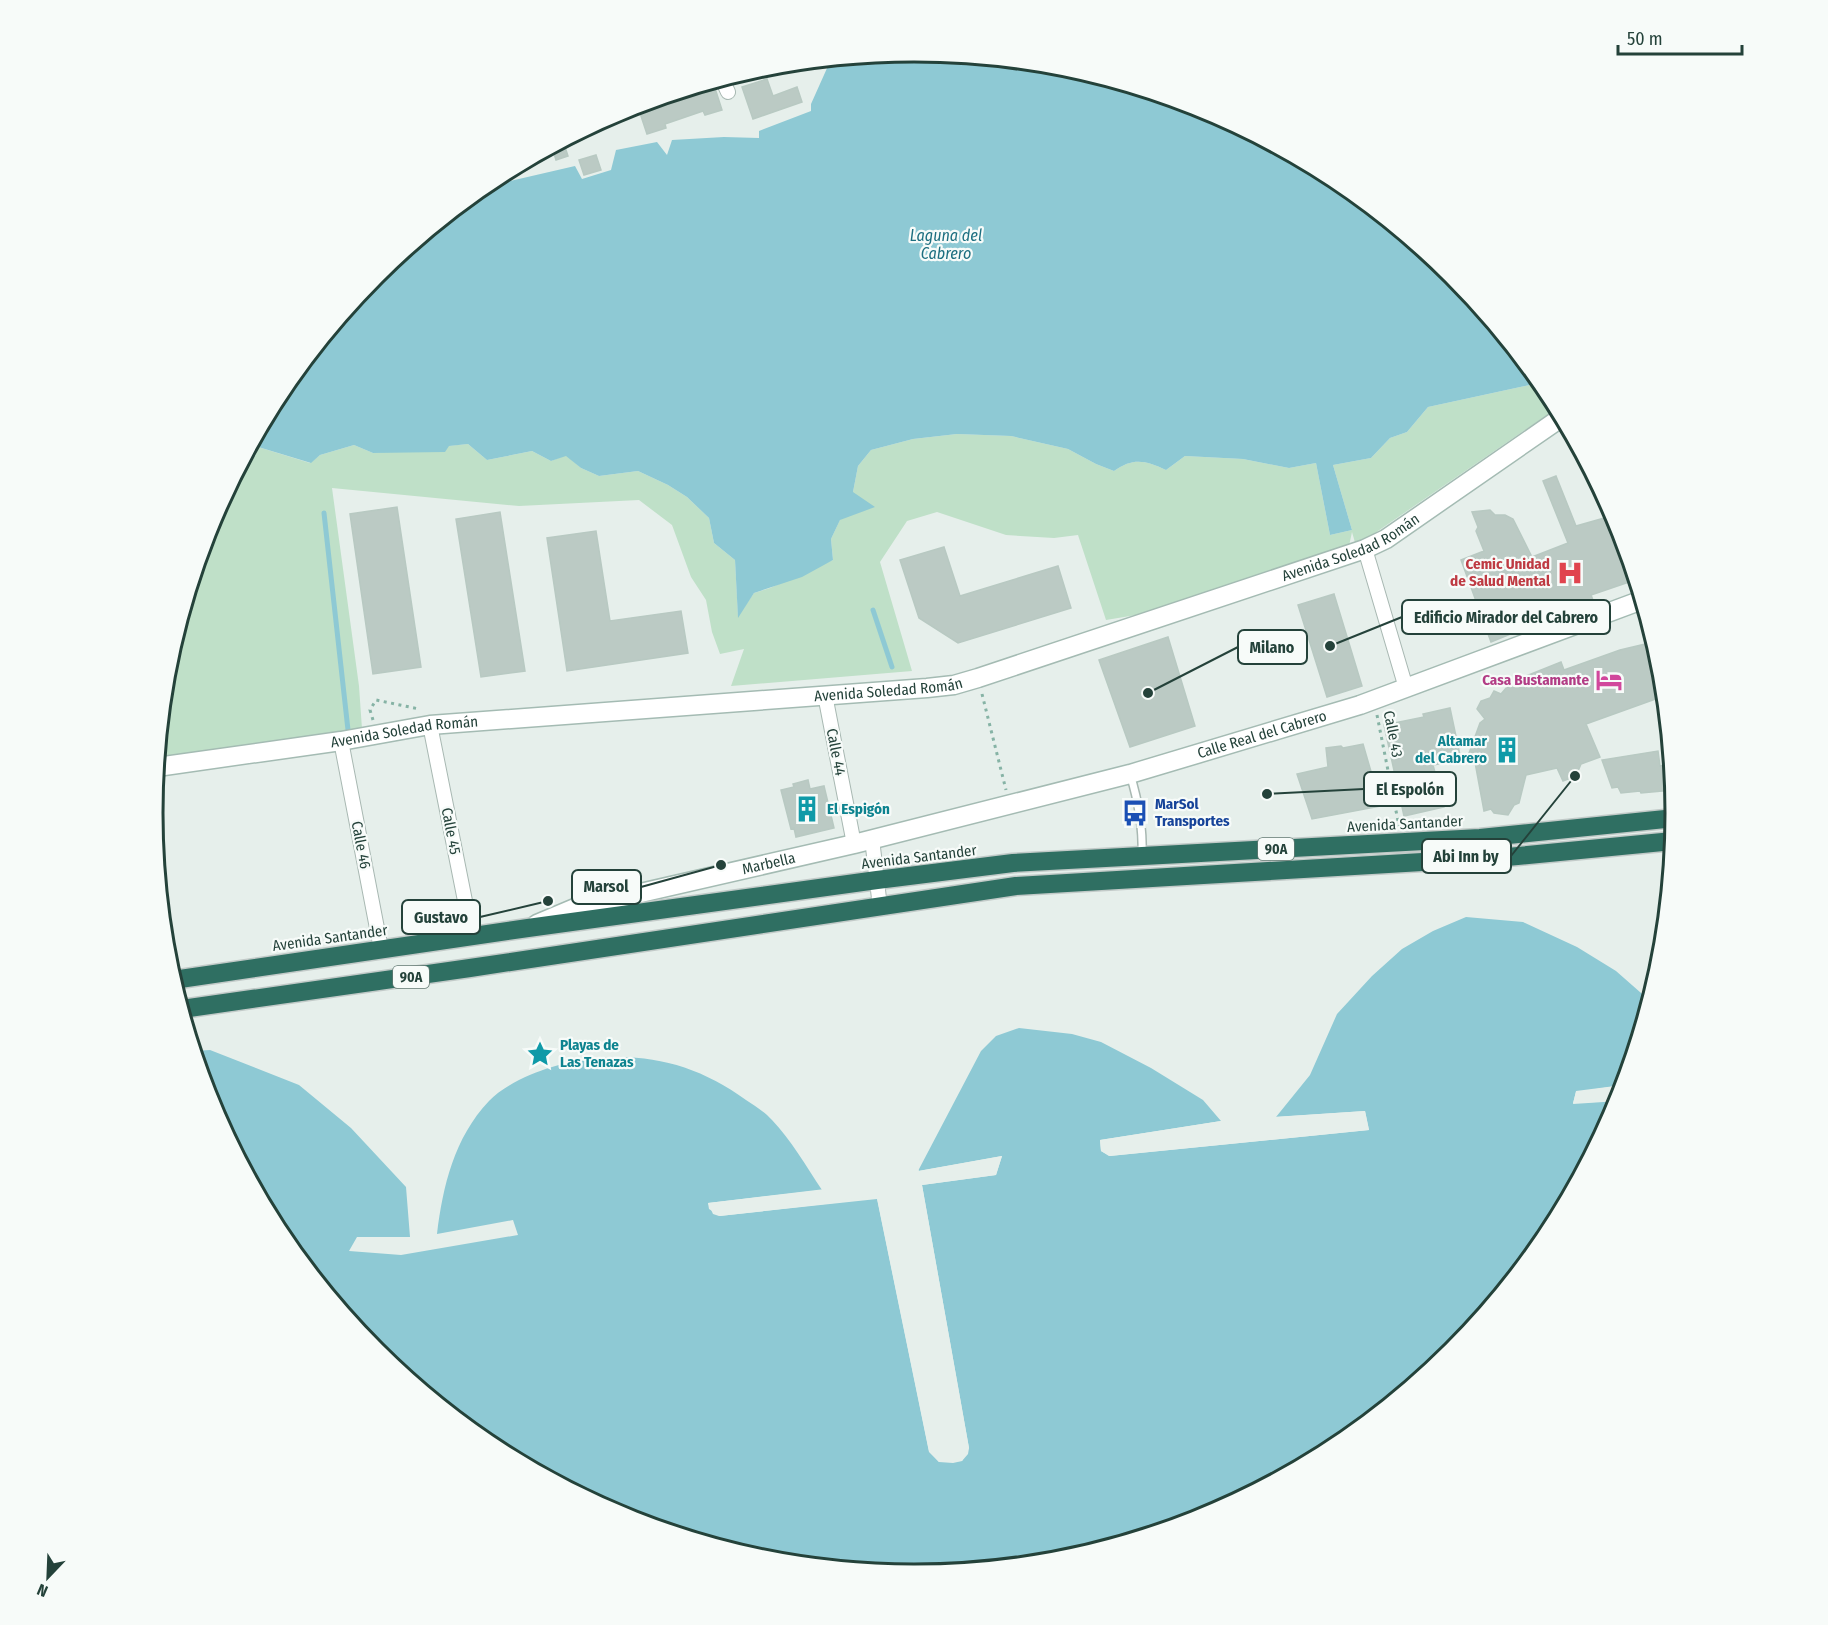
<svg xmlns="http://www.w3.org/2000/svg" width="1828" height="1625" font-family="'Fira Sans Condensed',sans-serif">
<style>
.green{fill:#bfe0c8}
.water{fill:#8ec9d4}
.pier{fill:#e6efeb}
.lines{fill:none;stroke-linecap:round;stroke-linejoin:round}
.stream{stroke:#8ec9d4;stroke-width:5}
.building{fill:#bbcac4;stroke:#b8c9c2;stroke-width:1.5}
.lane-casing{stroke:#a8b8b2;stroke-width:10}
.street-casing{stroke:#a8b8b2;stroke-width:16}
.secondary-casing{stroke:#a4bbb3;stroke-width:21}
.highway-casing{stroke:#c2cac8;stroke-width:21}
.path{stroke:#86b3a5;stroke-width:3;stroke-dasharray:3 4.5;stroke-linecap:butt}
.lane{stroke:#fff;stroke-width:7}
.street{stroke:#fff;stroke-width:14}
.secondary{stroke:#fff;stroke-width:18}
.highway{stroke:#2f6f62;stroke-width:18}
.labels{text-anchor:middle;stroke-width:4.5;stroke-linejoin:round;paint-order:stroke}
.shield{fill:#f7fbf9;stroke:#637a73;stroke-width:1.5}
.shield-label{font-size:14px;font-weight:bold;fill:#24423a}
.street-label{font-size:15px;fill:#24423a;stroke:#f7fbf9}
.health-label{font-size:15px;font-weight:bold;fill:#be3a42;stroke:#f7fbf9;text-anchor:end}
.hotel-label{font-size:15px;font-weight:bold;fill:#b23c85;stroke:#f7fbf9;text-anchor:end}
.culture-label{font-size:15px;font-weight:bold;fill:#0d838f;stroke:#f7fbf9;text-anchor:start}
.transit-label{font-size:15px;font-weight:bold;fill:#164399;stroke:#f7fbf9;text-anchor:start}
.water-label{font-size:16px;font-style:italic;fill:#1c6f80;stroke:#f7fbf9}
.rim{fill:none;stroke:#24423a;stroke-width:3}
.leader{fill:none;stroke:#24423a;stroke-width:2}
.callout-dot{fill:#24423a;stroke:#f7fbf9;stroke-width:2}
.callout{fill:#f7fbf9;stroke:#24423a;stroke-width:2}
.callout-label{font-size:16px;text-anchor:middle;font-weight:bold;fill:#24423a}
</style>
<rect width="100%" height="100%" fill="#e6efeb"/>
<path class="green" d="M 1536,376 L 1547,390 L 1557,408 L 1356,546 L 1352,532 L 1349,546 L 1136,615 L 1106,620 L 1078,535 L 1054,538 L 1006,535 L 937,512 L 907,521 L 880,562 L 912,671 L 731,686 L 744,649 L 720,654 L 712,632 L 706,600 L 691,577 L 672,525 L 639,500 L 519,506 L 332,488 L 359,686 L 362,729 L 334,732 L 158,761 L 167,664 L 211,521 L 250,447 L 255,446 L 310,463 L 320,455 L 354,445 L 373,453 L 468,444 L 487,460 L 532,451 L 551,461 L 566,455 L 581,468 L 599,476 L 638,471 L 668,485 L 687,497 L 709,518 L 714,543 L 735,560 L 738,616 L 754,593 L 770,588 L 833,560 L 831,539 L 853,492 L 858,466 L 871,450 L 913,439 L 957,434 L 1011,436 L 1068,449 L 1096,464 L 1114,471 C 1134,457 1146,461 1166,470 L 1185,456 L 1243,459 L 1289,468 L 1316,463 L 1330,535 L 1352,530 L 1333,465 L 1371,458 L 1390,438 L 1407,432 L 1428,407 L 1534,384 Z"/>
<path class="water" d="M 914,51 L 1063,66 L 1206,109 L 1337,180 L 1453,274 L 1536,376 L 1534,384 L 1428,407 L 1407,432 L 1390,438 L 1371,458 L 1333,465 L 1352,530 L 1330,535 L 1316,463 L 1289,468 L 1243,459 L 1185,456 L 1166,470 C 1146,461 1134,457 1114,471 L 1096,464 L 1068,449 L 1011,436 L 957,434 L 913,439 L 871,450 L 858,466 L 853,492 L 875,507 L 840,520 L 831,539 L 833,560 L 802,577 L 754,593 L 738,618 L 735,560 L 714,543 L 709,518 L 687,497 L 668,485 L 638,471 L 599,476 L 581,468 L 566,456 L 551,461 L 532,451 L 487,460 L 468,444 L 449,446 L 445,452 L 373,453 L 354,445 L 320,455 L 311,463 L 255,446 L 250,447 L 281,389 L 376,274 L 480,188 L 575,166 L 582,179 L 611,170 L 616,150 L 657,142 L 667,155 L 672,140 L 724,137 L 759,138 L 759,131 L 811,111 L 811,104 L 828,66 L 842,58 Z
M 1466,917 L 1523,922 L 1577,947 L 1616,971 L 1649,1000 L 1623,1085 L 1576,1092 L 1573,1103 L 1619,1101 L 1547,1236 L 1452,1351 L 1337,1446 L 1205,1516 L 1062,1559 L 914,1574 L 765,1559 L 622,1516 L 491,1445 L 375,1351 L 281,1235 L 210,1104 L 194,1051 L 210,1050 L 299,1085 L 351,1128 L 406,1187 L 410,1237 L 357,1237 L 349,1251 L 401,1255 L 518,1235 L 513,1220 L 437,1234 C 443,1186 454,1138 489,1101 C 504,1085 532,1073 552,1067 C 622,1047 687,1057 746,1100 C 755,1106 765,1112 772,1120 C 791,1140 806,1166 822,1190 L 708,1203 L 709,1209 L 720,1216 L 877,1198 L 929,1451 L 939,1462 L 962,1461 L 969,1448 L 922,1185 L 996,1175 L 1002,1156 L 918,1171 L 981,1051 L 996,1036 L 1019,1028 L 1072,1034 L 1101,1042 L 1151,1068 L 1203,1100 L 1221,1121 L 1100,1140 L 1101,1151 L 1110,1156 L 1369,1130 L 1365,1111 L 1276,1117 L 1310,1075 L 1337,1014 L 1372,976 L 1402,949 L 1433,931 Z"/>
<path class="pier" d="M 1623,1085 L 1622,1088 L 1579,1094 L 1577,1100 L 1619,1098 L 1619,1101 L 1573,1104 L 1576,1091 Z
M 1365,1111 L 1369,1130 L 1109,1156 L 1101,1151 L 1100,1140 L 1221,1121 L 1224,1121 L 1222,1124 L 1103,1142 L 1103,1149 L 1110,1153 L 1365,1127 L 1363,1114 L 1276,1120 L 1273,1117 Z
M 1002,1156 L 996,1175 L 922,1185 L 969,1448 L 968,1454 L 962,1461 L 953,1463 L 939,1462 L 929,1452 L 877,1199 L 719,1216 L 713,1214 L 708,1203 L 825,1189 L 822,1193 L 712,1205 L 715,1211 L 720,1213 L 879,1196 L 932,1450 L 941,1459 L 953,1460 L 960,1458 L 965,1453 L 966,1448 L 919,1184 L 922,1182 L 993,1172 L 998,1160 L 918,1174 L 915,1171 L 917,1166 L 919,1171 Z"/>
<g class="lines">
<path class="stream" d="M 324,513 L 348,730
M 873,610 L 892,667"/>
</g>
<path class="building" d="M 767,79 L 773,96 L 797,87 L 802,102 L 753,119 L 742,87 Z
M 713,82 L 722,110 L 705,115 L 703,111 L 665,124 L 666,128 L 647,134 L 637,104 Z
M 563,141 L 568,156 L 556,160 L 552,147 Z
M 596,155 L 601,170 L 584,175 L 579,160 Z
M 1556,476 L 1576,526 L 1615,515 L 1635,580 L 1591,595 L 1593,600 L 1491,642 L 1461,560 L 1484,551 L 1476,531 L 1478,527 L 1472,512 L 1490,510 L 1495,515 L 1505,515 L 1513,519 L 1532,557 L 1568,543 L 1543,481 Z
M 397,507 L 421,667 L 373,674 L 350,514 Z
M 500,512 L 525,671 L 481,677 L 456,519 Z
M 596,531 L 610,621 L 681,611 L 688,653 L 567,671 L 547,538 Z
M 944,547 L 960,596 L 1058,566 L 1071,608 L 958,643 L 919,618 L 900,560 Z
M 1334,594 L 1362,686 L 1327,697 L 1298,605 Z
M 1168,637 L 1195,726 L 1130,747 L 1099,660 Z
M 1654,642 L 1661,664 L 1664,696 L 1586,724 L 1600,757 L 1581,764 L 1576,776 L 1563,781 L 1557,768 L 1526,775 L 1519,803 L 1514,805 L 1508,815 L 1494,813 L 1491,809 L 1484,811 L 1474,757 L 1467,759 L 1480,723 L 1485,719 L 1477,709 L 1481,701 L 1490,698 L 1494,691 L 1501,694 L 1507,687 L 1525,688 L 1521,678 L 1561,662 L 1564,670 L 1620,650 Z
M 1450,708 L 1461,760 L 1433,765 L 1444,807 L 1404,816 L 1384,725 L 1424,717 L 1423,714 Z
M 1363,744 L 1381,806 L 1312,819 L 1297,774 L 1328,767 L 1326,748 L 1341,746 L 1343,748 Z
M 1658,751 L 1660,766 L 1671,764 L 1673,790 L 1641,793 L 1640,791 L 1621,793 L 1618,787 L 1612,788 L 1602,760 Z
M 808,780 L 810,789 L 824,786 L 834,828 L 796,837 L 794,828 L 791,829 L 781,790 L 794,787 L 793,784 Z"/>
<g class="lines">
<g class="lane-casing">
<path id="lane" d="M 1130,774 C 1138,800 1143,827 1142,854"/>
</g>
<g class="street-casing">
<path id="street" d="M 722,79 L 728,92
M 1365,549 L 1406,688
M 825,695 L 854,844
M 430,725 L 472,936
M 341,741 L 381,949
M 872,839 L 880,907"/>
</g>
<g class="secondary-casing">
<g id="secondary">
<path id="s1" d="M 157,767 L 341,741 L 430,725 L 927,688 L 954,685 L 978,678 L 1365,549 L 1386,539 L 1562,417"/>
<path id="s2" d="M 537,924 L 575,908 L 854,844 L 1130,774 L 1360,705 L 1642,600"/>
</g>
</g>
<g class="highway-casing">
<path id="highway" d="M 173,980 L 528,928 L 877,880 L 1013,863 L 1480,838 L 1675,818
M 182,1009 L 470,968 L 1016,886 L 1507,857 L 1673,841"/>
</g>
<path class="path" d="M 982,694 L 1006,790
M 1377,715 L 1399,826
M 373,720 L 370,710 L 376,700 L 419,709"/>
<use href="#lane" class="lane"/>
<use href="#street" class="street"/>
<use href="#secondary" class="secondary"/>
<use href="#highway" class="highway"/>
</g>
<defs>
<g id="hospital-bare" transform="scale(2.07)"><path d="M-5-5h3v3.5h4V-5h3V5h-3V1.5h-4V5h-3Z" fill="#e0444e" stroke="#f7fbf9" stroke-width="2.5" paint-order="stroke"/></g>
<g id="hotel-bare" transform="scale(2.07)"><path d="M-6-4.5h1.5V1H6V5H4.5V3h-9V5H-6ZM-4 0a1.8 1.8 0 1 1 3.6 0ZM.5 0V-2.5h3Q6-2.5 6 0Z" fill="#d1479c" stroke="#f7fbf9" stroke-width="2.5" paint-order="stroke"/></g>
<g id="building-bare" transform="scale(2.07)"><path d="M-4-6H4V6H1V3H-1V6H-4ZM-2.5-4.3h1.7v1.8h-1.7ZM.8-4.3h1.7v1.8H.8ZM-2.5-1h1.7V.8h-1.7ZM.8-1h1.7V.8H.8Z" fill="#0f9aa8" stroke="#f7fbf9" stroke-width="2.5" paint-order="stroke"/></g>
<g id="bus-bare" transform="scale(2.07)"><path d="M-5-6H5V4H4V6H2V4H-2V6H-4V4H-5ZM-3.5-4V0h7V-4ZM-3.5 1.2v1.5H-2V1.2ZM2 1.2v1.5H3.5V1.2Z" fill="#1a4fb4" stroke="#f7fbf9" stroke-width="2.5" paint-order="stroke"/></g>
<g id="sight-bare" transform="scale(2.07)"><path d="M0-6L1.8-2.2L6-1.7L2.9 1.2L3.7 5.4L0 3.3L-3.7 5.4L-2.9 1.2L-6-1.7L-1.8-2.2Z" fill="#0f9aa8" stroke="#f7fbf9" stroke-width="2.5" paint-order="stroke"/></g>
</defs>
<g fill-rule="evenodd">
<use href="#hospital-bare" x="1570" y="573"/>
<use href="#hotel-bare" x="1609" y="680"/>
<use href="#building-bare" x="1507" y="750"/>
<use href="#building-bare" x="807" y="809"/>
<use href="#bus-bare" x="1135" y="813"/>
<use href="#sight-bare" x="540" y="1054"/>
</g>
<g class="labels">
<g class="shield">
<rect x="1258" y="838" width="36" height="22" rx="4.5"/>
<rect x="393" y="966" width="36" height="22" rx="4.5"/>
</g>
<g class="shield-label">
<text x="1276" y="854">90A</text>
<text x="411" y="982">90A</text>
</g>
<g class="street-label">
<text dy="5" stroke="none"><textPath href="#s1" startOffset="1222">Avenida Soledad Román</textPath></text>
<text dy="5" stroke="none"><textPath href="#s1" startOffset="736">Avenida Soledad Román</textPath></text>
<text dy="5" stroke="none"><textPath href="#s1" startOffset="250">Avenida Soledad Román</textPath></text>
<text transform="translate(1393 734) rotate(79)" y="5">Calle 43</text>
<text dy="5" stroke="none"><textPath href="#s2" startOffset="750">Calle Real del Cabrero</textPath></text>
<text transform="translate(836 752) rotate(79)" y="5">Calle 44</text>
<text transform="translate(1405 824) rotate(-3)" y="5">Avenida Santander</text>
<text transform="translate(451 831) rotate(79)" y="5">Calle 45</text>
<text transform="translate(361 845) rotate(79)" y="5">Calle 46</text>
<text transform="translate(919 857) rotate(-7)" y="5">Avenida Santander</text>
<text dy="5" stroke="none"><textPath href="#s2" startOffset="240">Marbella</textPath></text>
<text transform="translate(330 938) rotate(-8)" y="5">Avenida Santander</text>
</g>
<g class="health-label">
<text x="1550" y="569">Cemic Unidad<tspan x="1550" dy="17">de Salud Mental</tspan></text>
</g>
<g class="hotel-label">
<text x="1589" y="685">Casa Bustamante</text>
</g>
<g class="culture-label">
<text x="1487" y="746" text-anchor="end">Altamar<tspan x="1487" dy="17">del Cabrero</tspan></text>
<text x="827" y="814">El Espigón</text>
<text x="560" y="1050">Playas de<tspan x="560" dy="17">Las Tenazas</tspan></text>
</g>
<g class="transit-label">
<text x="1155" y="809">MarSol<tspan x="1155" dy="17">Transportes</tspan></text>
</g>
<g class="water-label">
<text x="946" y="241">Laguna del<tspan x="946" dy="18">Cabrero</tspan></text>
</g>
</g>
<path d="M0 0H1828V1625H0ZM163 813a751 751 0 1 1 1502 0a751 751 0 1 1-1502 0Z" fill="#f7fbf9" fill-rule="evenodd"/>
<path class="rim" d="M163 813a751 751 0 1 1 1502 0a751 751 0 1 1-1502 0Z"/>
<path class="leader" d="M1330 646L1402 617M1148 693L1238 647M1267 794L1364 789M1575 776L1511 856M721 865L641 887M548 901L480 917"/>
<g class="callout-dot">
<circle cx="1330" cy="646" r="6"/>
<circle cx="1148" cy="693" r="6"/>
<circle cx="1267" cy="794" r="6"/>
<circle cx="1575" cy="776" r="6"/>
<circle cx="721" cy="865" r="6"/>
<circle cx="548" cy="901" r="6"/>
</g>
<g class="callout">
<rect x="1402" y="600" width="208" height="34" rx="6"/>
<rect x="1238" y="630" width="69" height="34" rx="6"/>
<rect x="1364" y="772" width="92" height="34" rx="6"/>
<rect x="1422" y="839" width="89" height="34" rx="6"/>
<rect x="572" y="870" width="69" height="34" rx="6"/>
<rect x="402" y="900" width="78" height="34" rx="6"/>
</g>
<g class="callout-label">
<text x="1506" y="623">Edificio Mirador del Cabrero</text>
<text x="1272" y="653">Milano</text>
<text x="1410" y="795">El Espolón</text>
<text x="1466" y="862">Abi Inn by</text>
<text x="606" y="892">Marsol</text>
<text x="441" y="923">Gustavo</text>
</g>
<g transform="translate(48 1577) rotate(203)" stroke="#f7fbf9" stroke-width="4.5" paint-order="stroke">
<path d="M0-4.5L10 22L0 15L-10 22Z" fill="#24423a"/>
<text y="-9" font-size="16" font-weight="bold" text-anchor="middle" fill="#24423a">N</text>
</g>
<path d="M1618 45v9h124v-9" fill="none" stroke="#24423a" stroke-width="3"/>
<text x="1627" y="45" font-size="18" fill="#24423a" stroke="#f7fbf9" stroke-width="4.5" paint-order="stroke">50 m</text>
</svg>
